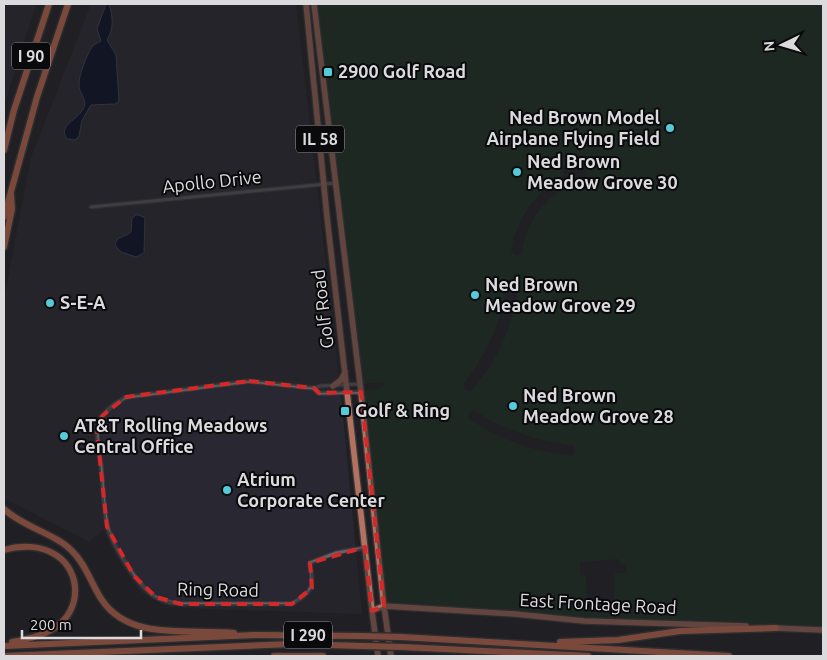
<svg xmlns="http://www.w3.org/2000/svg" width="827" height="660" font-family="Ubuntu,sans-serif">
<style>
.built{fill:#292832}
.green{fill:#1c3222;fill-rule:evenodd}
.water{fill:#000b25;stroke:#42495c}
.lines{fill:none;stroke-linecap:round;stroke-linejoin:round}
.street-casing{stroke:#3c3c3f;stroke-width:5.5}
.primary-casing{stroke:#3c3c3f;stroke-width:8}
.highway-casing{stroke:#3c3c3f;stroke-width:9}
.street{stroke:#626267;stroke-width:3}
.primary{stroke:#b3715f;stroke-width:5.5}
.highway{stroke:#e97b5a;stroke-width:6}
.highway-bridge-casing{stroke:#3c3c3f;stroke-width:9;stroke-linecap:butt}
.highway-bridge{stroke:#e97b5a;stroke-width:6}
.marked{fill:none;stroke:#d62828;stroke-width:4;stroke-dasharray:10 6;stroke-linejoin:round}
.poi-dot{fill:#53cbda;stroke:#0a0a0c;stroke-width:2}
.labels{text-anchor:middle;stroke-width:4;stroke-linejoin:round;paint-order:stroke}
.shield{fill:#0a0a0c;stroke:#9c9c9f;stroke-width:1}
.shield-label{font-size:16px;font-weight:bold;fill:#dbdbde}
.poi-label{font-size:18px;font-weight:bold;fill:#dbdbde;stroke:#0a0a0c;text-anchor:start}
.street-label{font-size:18px;fill:#dbdbde;stroke:#0a0a0c}
</style>
<rect width="100%" height="100%" fill="#202024"/>
<path class="built" d="M 4,4 L 36,4 L 4,106 Z
M 91,4 L 296,4 L 341,396 L 362,614 L 184,608 L 165,605 L 141,592 L 121,564 L 103,530 L 89,542 L 4,498 L 4,300 L 31,158 Z"/>
<path class="green" d="M 314,4 L 823,4 L 823,630 L 638,624 L 384,606 L 361,392 L 381,388 L 385,384 L 380,382 L 360,384 ZM 573,160 C 584,160 589,168 586,178 L 581,183 L 573,185 L 570,182 L 561,186 L 561,189 C 540,206 525,226 522,254 L 516,256 L 511,252 C 515,223 531,198 555,181 L 558,182 L 564,174 L 562,171 C 563,164 567,162 573,160 ZM 514,278 L 520,283 C 515,309 508,336 494,360 C 488,371 479,381 471,391 L 466,390 L 463,385 C 488,351 501,323 508,280 ZM 474,410 C 504,430 536,441 573,445 L 575,451 L 572,456 C 534,452 499,440 468,418 L 469,413 ZM 619,559 L 620,564 L 625,564 L 626,562 L 626,573 L 615,573 L 614,603 L 604,604 L 603,601 L 587,600 L 586,576 L 580,575 L 580,562 Z"/>
<path class="water" d="M 106,4 L 109,4 C 113,17 114,29 107,40 L 116,55 L 119,101 L 115,104 L 91,105 L 82,120 L 79,136 L 75,140 L 67,139 C 58,126 75,121 81,112 C 91,101 78,94 79,84 C 79,75 87,54 92,47 C 94,44 98,43 101,41 L 97,29 Z
M 136,215 L 139,215 L 145,218 L 144,253 L 136,257 L 121,252 L 115,245 C 116,236 125,238 131,232 L 132,218 Z"/>
<g class="lines">
<g class="street-casing">
<path id="street" d="M 91,207 L 336,183
M 359,384 L 320,386 L 314,388 L 249,381 L 126,397 C 117,402 108,407 102,416 C 93,430 99,452 101,468 C 103,487 103,507 107,525 C 111,544 138,587 155,597 C 163,602 172,603 181,604 L 292,604 C 313,593 315,586 310,563 L 336,553 L 365,548
M 314,388 L 319,393 L 361,392"/>
</g>
<g class="primary-casing">
<path id="primary" d="M 306,4 L 327,217 L 372,611 L 378,656
M 314,4 L 361,392 L 384,606 L 391,656
M 333,386 L 341,380 L 345,372
M 372,611 L 384,606 L 515,614 L 584,621 L 746,626
M 773,628 L 823,630"/>
</g>
<g class="highway-casing">
<path id="highway" d="M 4,150 L 14,110 L 49,4
M 4,217 L 37,97 L 68,4
M 4,247 L 12,209 L 11,195
M 4,509 C 23,527 56,534 72,551 C 86,564 91,584 102,600 C 130,642 191,628 234,633
M 4,550 C 20,545 41,545 56,555 C 82,572 81,610 56,627 C 43,636 27,639 12,642
M 401,637 L 729,656
M 560,642 L 618,640 L 680,631 L 776,628
M 4,646 L 255,635 L 361,636
M 403,647 L 588,656
M 5,656 L 292,644 L 363,646
M 274,656 L 323,656"/>
</g>
<use href="#street" class="street"/>
<use href="#primary" class="primary"/>
<use href="#highway" class="highway"/>
<g class="highway-bridge-casing">
<path id="highway-bridge" d="M 361,636 L 401,637
M 363,646 L 403,647"/>
</g>
<use href="#highway-bridge" class="highway-bridge"/>
</g>
<path d="M0 0H827V660H0ZM 249,381 L 314,388 L 319,393 L 361,392 L 384,606 L 372,611 L 365,547 L 310,563 L 312,588 L 292,604 L 181,604 L 156,597 L 134,576 L 107,527 L 97,432 L 102,416 L 126,397 Z" fill="#202024" fill-opacity=".55" fill-rule="evenodd"/>
<path class="marked" d="M 249,381 L 314,388 L 319,393 L 361,392 L 384,606 L 372,611 L 365,547 L 310,563 L 312,588 L 292,604 L 181,604 L 156,597 L 134,576 L 107,527 L 97,432 L 102,416 L 126,397 Z"/>
<g class="poi-dot">
<rect x="323" y="67" width="10" height="10" rx="2.5"/>
<circle cx="670" cy="128" r="5"/>
<circle cx="517" cy="172" r="5"/>
<circle cx="475" cy="295" r="5"/>
<circle cx="50" cy="303" r="5"/>
<circle cx="513" cy="406" r="5"/>
<rect x="340" y="406" width="10" height="10" rx="2.5"/>
<circle cx="64" cy="436" r="5"/>
<circle cx="227" cy="490" r="5"/>
</g>
<g class="labels">
<g class="shield">
<rect x="12" y="42.5" width="38" height="27" rx="4"/>
<rect x="296" y="125.5" width="48" height="27" rx="4"/>
<rect x="284" y="621.5" width="48" height="27" rx="4"/>
</g>
<g class="shield-label">
<text x="31" y="62">I 90</text>
<text x="320" y="145">IL 58</text>
<text x="308" y="641">I 290</text>
</g>
<g class="poi-label">
<text x="338" y="78">2900 Golf Road</text>
<text x="660" y="124" text-anchor="end">Ned Brown Model<tspan x="660" dy="21">Airplane Flying Field</tspan></text>
<text x="527" y="168">Ned Brown<tspan x="527" dy="21">Meadow Grove 30</tspan></text>
<text x="485" y="291">Ned Brown<tspan x="485" dy="21">Meadow Grove 29</tspan></text>
<text x="60" y="309">S-E-A</text>
<text x="523" y="402">Ned Brown<tspan x="523" dy="21">Meadow Grove 28</tspan></text>
<text x="355" y="417">Golf &amp; Ring</text>
<text x="74" y="432">AT&amp;T Rolling Meadows<tspan x="74" dy="21">Central Office</tspan></text>
<text x="237" y="486">Atrium<tspan x="237" dy="21">Corporate Center</tspan></text>
</g>
<g class="street-label">
<text transform="translate(212 182) rotate(-6)" y="6">Apollo Drive</text>
<text transform="translate(323 309) rotate(-97)" y="6">Golf Road</text>
<text transform="translate(218 590) rotate(1)" y="6">Ring Road</text>
<text transform="translate(598 604) rotate(3)" y="6">East Frontage Road</text>
</g>
</g>
<rect width="827" height="660" fill="none" stroke="#dbdbde" stroke-width="10"/>
<g transform="translate(782 45) rotate(265)" stroke="#0a0a0c" stroke-width="4" paint-order="stroke">
<path d="M0-4L9 19L0 12L-9 19Z" fill="#dbdbde"/>
<text y="-8" font-size="14" font-weight="bold" text-anchor="middle" fill="#dbdbde">N</text>
</g>
<path d="M22 630v8h119v-8" fill="none" stroke="#dbdbde" stroke-width="2.5"/>
<text x="30" y="630" font-size="15" fill="#dbdbde" stroke="#0a0a0c" stroke-width="4" paint-order="stroke">200 m</text>
</svg>
